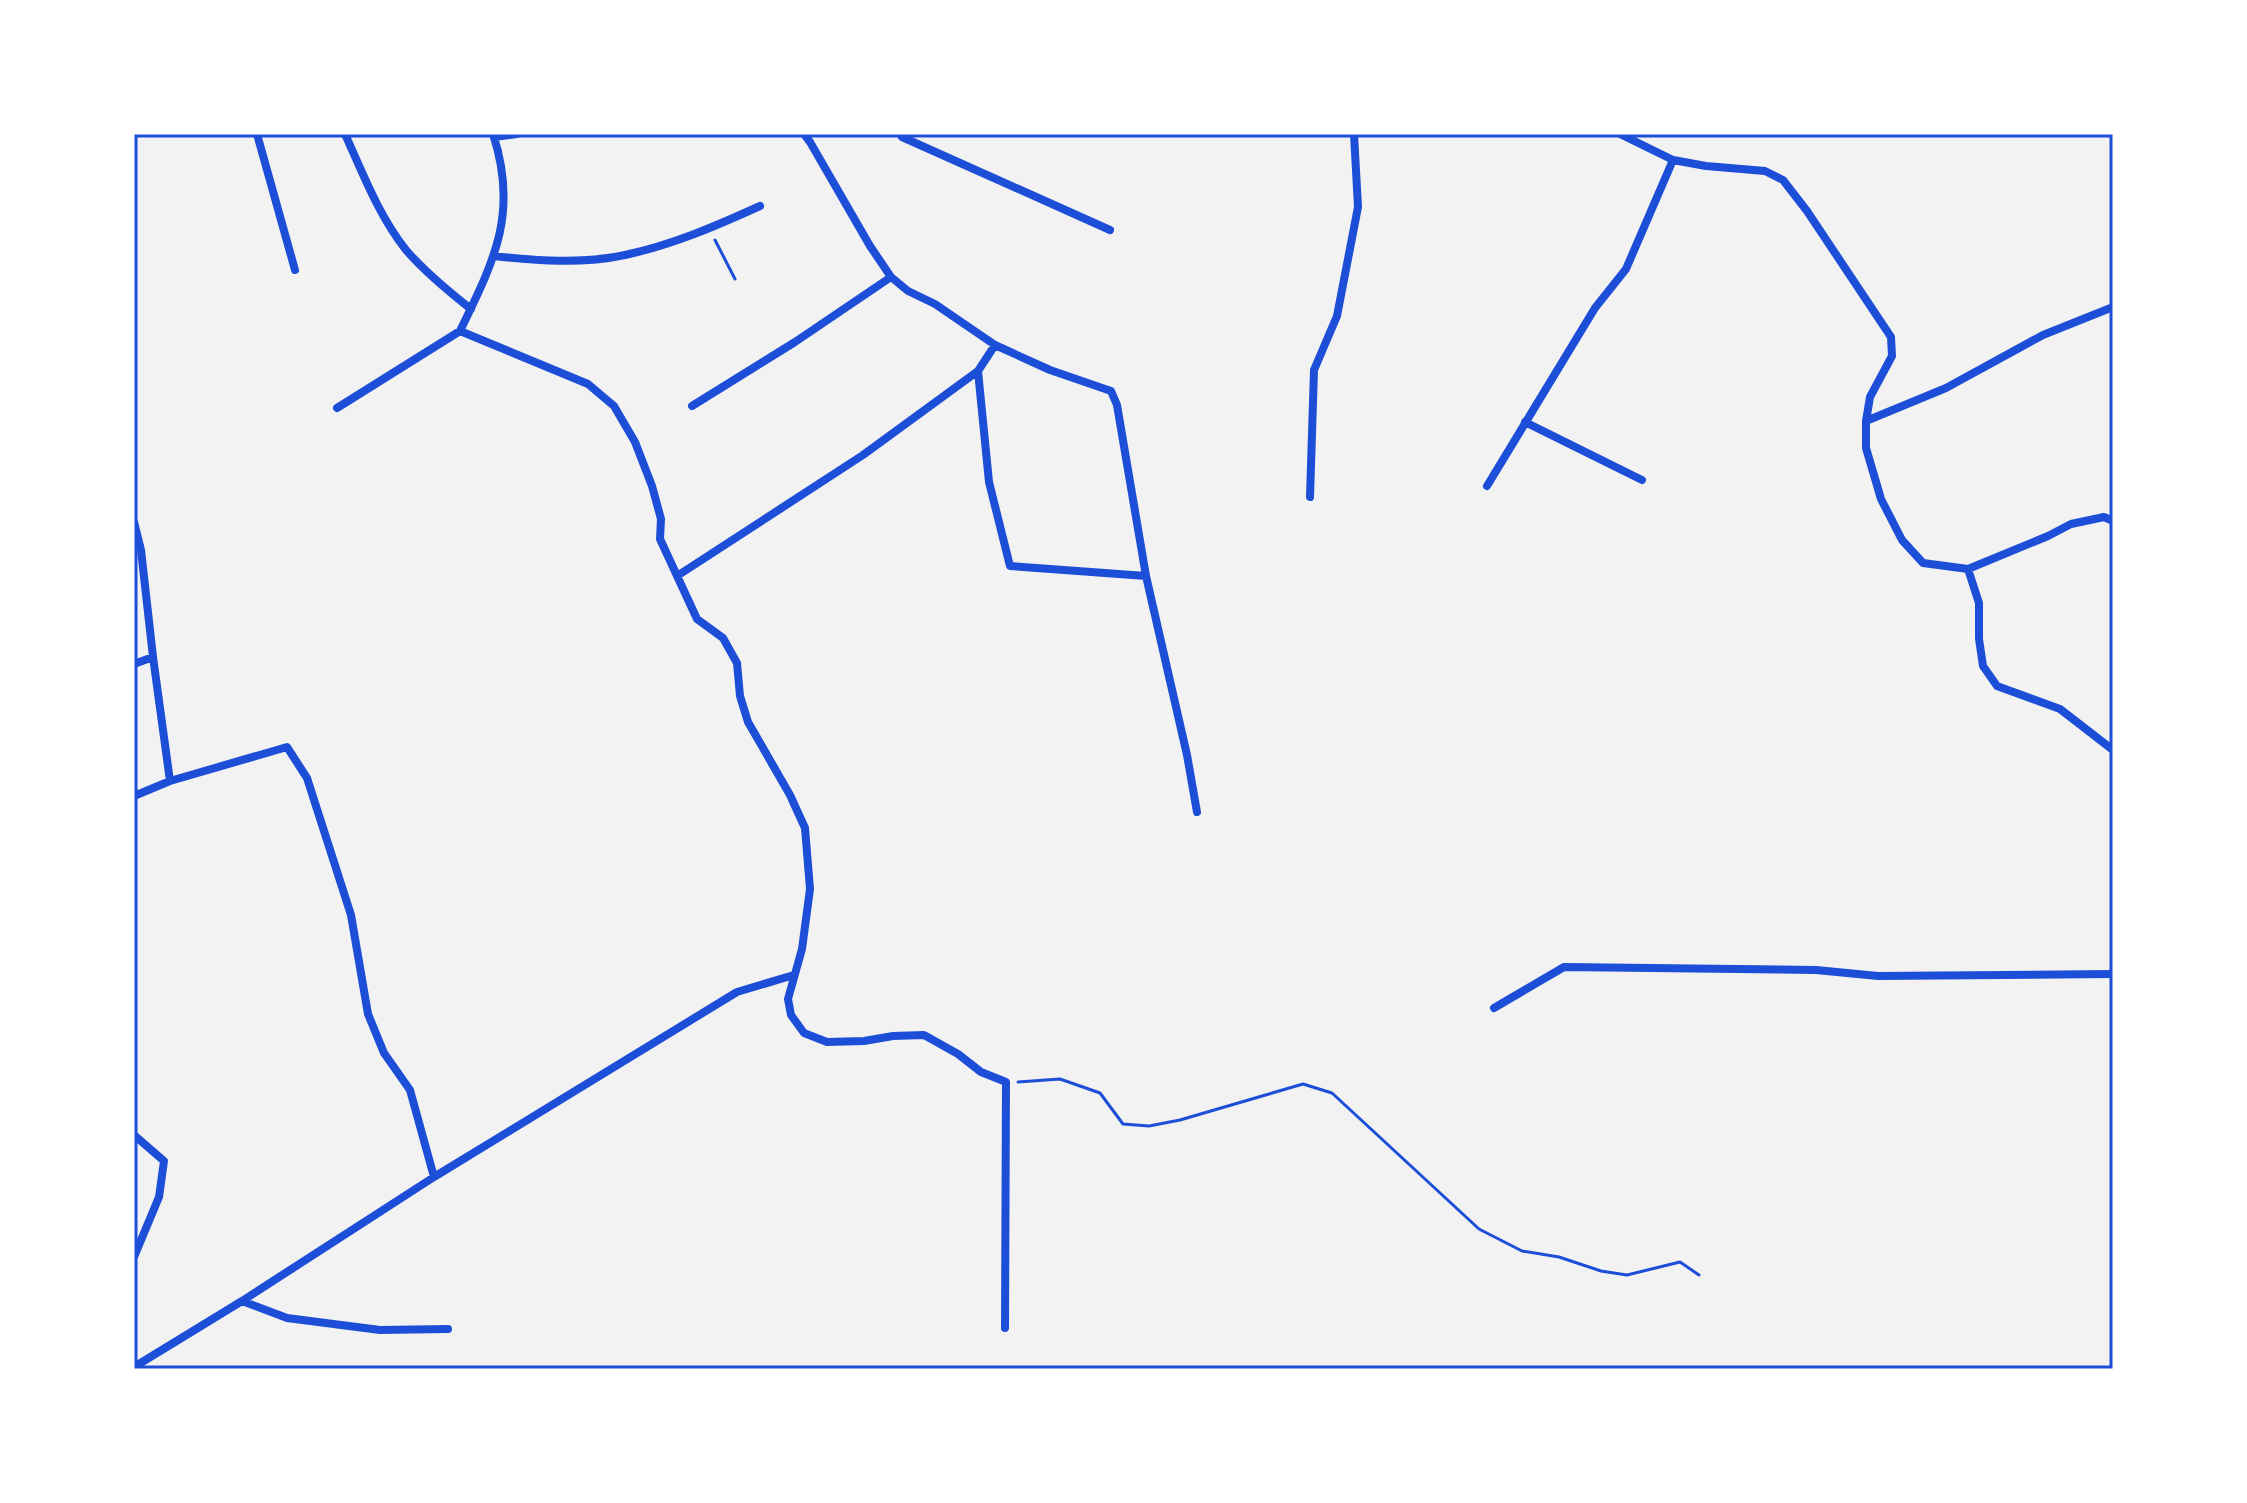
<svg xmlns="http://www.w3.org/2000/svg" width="2247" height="1503" font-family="Karla,sans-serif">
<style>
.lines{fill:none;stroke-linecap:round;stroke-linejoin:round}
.path{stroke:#1d4ed8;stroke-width:3}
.minor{stroke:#1d4ed8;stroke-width:8}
.neatline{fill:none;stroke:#1d4ed8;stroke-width:3}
</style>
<rect width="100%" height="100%" fill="#f2f2f2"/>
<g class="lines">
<path class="path" d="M 715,240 L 735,279
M 1018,1082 L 1060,1079 L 1100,1093 L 1123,1124 L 1149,1126 L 1180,1120 L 1303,1084 L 1332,1093 L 1479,1229 L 1522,1251 L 1559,1257 L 1601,1271 L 1627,1275 L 1680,1262 L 1699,1275"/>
<path class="minor" d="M 257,134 L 295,270
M 345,134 C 363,174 379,216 406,250 C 425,272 448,291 471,309
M 804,134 L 810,142 L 870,246 L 891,277 L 908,291 L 935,304 L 995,345 L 1050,370 L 1111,391 L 1117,405 L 1146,576 L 1187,755 L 1197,812
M 900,134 L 902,137 L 1110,230
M 1620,134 L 1673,160 L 1706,166 L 1765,171 L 1783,180 L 1807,211 L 1891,337 L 1892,356 L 1870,397 L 1866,421 L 1866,448 L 1881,499 L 1902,540 L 1923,563 L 1968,569 L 2048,536 L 2071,524 L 2104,517 L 2113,521
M 494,137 L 517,134
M 494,256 C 537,261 583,264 625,255 C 672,245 716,226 760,206
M 460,331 L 588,384 L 614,406 L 635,442 L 652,486 L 661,519 L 660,539 L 697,619 L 723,638 L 737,663 L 740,696 L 748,722 L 790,795 L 805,828 L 810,889 L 802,949 L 788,999 L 791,1015 L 804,1033 L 827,1042 L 864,1041 L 893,1036 L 924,1035 L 958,1054 L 981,1072 L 1006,1082 L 1005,1328
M 460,331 C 494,261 519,213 493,134
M 995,345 L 978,371 L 989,482 L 1010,566 L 1146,576
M 692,406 L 795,342 L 891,277
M 337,408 L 460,331
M 1866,421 L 1946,388 L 2043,335 L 2113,307
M 1525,422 L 1642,480
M 1487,486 L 1595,308 L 1626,269 L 1673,160
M 1310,497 L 1314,370 L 1337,316 L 1358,207 L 1354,134
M 134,522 L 141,550 L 153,657 L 170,781
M 1968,569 L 1979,603 L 1979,639 L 1983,666 L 1997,686 L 2060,709 L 2113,750
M 677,576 L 863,455 L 978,371
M 134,664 L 153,657
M 134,796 L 170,781 L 287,747 L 307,778 L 351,915 L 368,1014 L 384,1053 L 410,1090 L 434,1177
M 1494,1008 L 1564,967 L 1816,970 L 1878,976 L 2113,974
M 134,1135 L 164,1161 L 159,1197 L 134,1257
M 242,1301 L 287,1318 L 380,1330 L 448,1329
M 134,1367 L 242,1301 L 434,1177 L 737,992 L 794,975"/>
</g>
<rect width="2247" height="1503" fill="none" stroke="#ffffff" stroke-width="272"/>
<rect x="136" y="136" width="1975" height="1231" class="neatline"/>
</svg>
